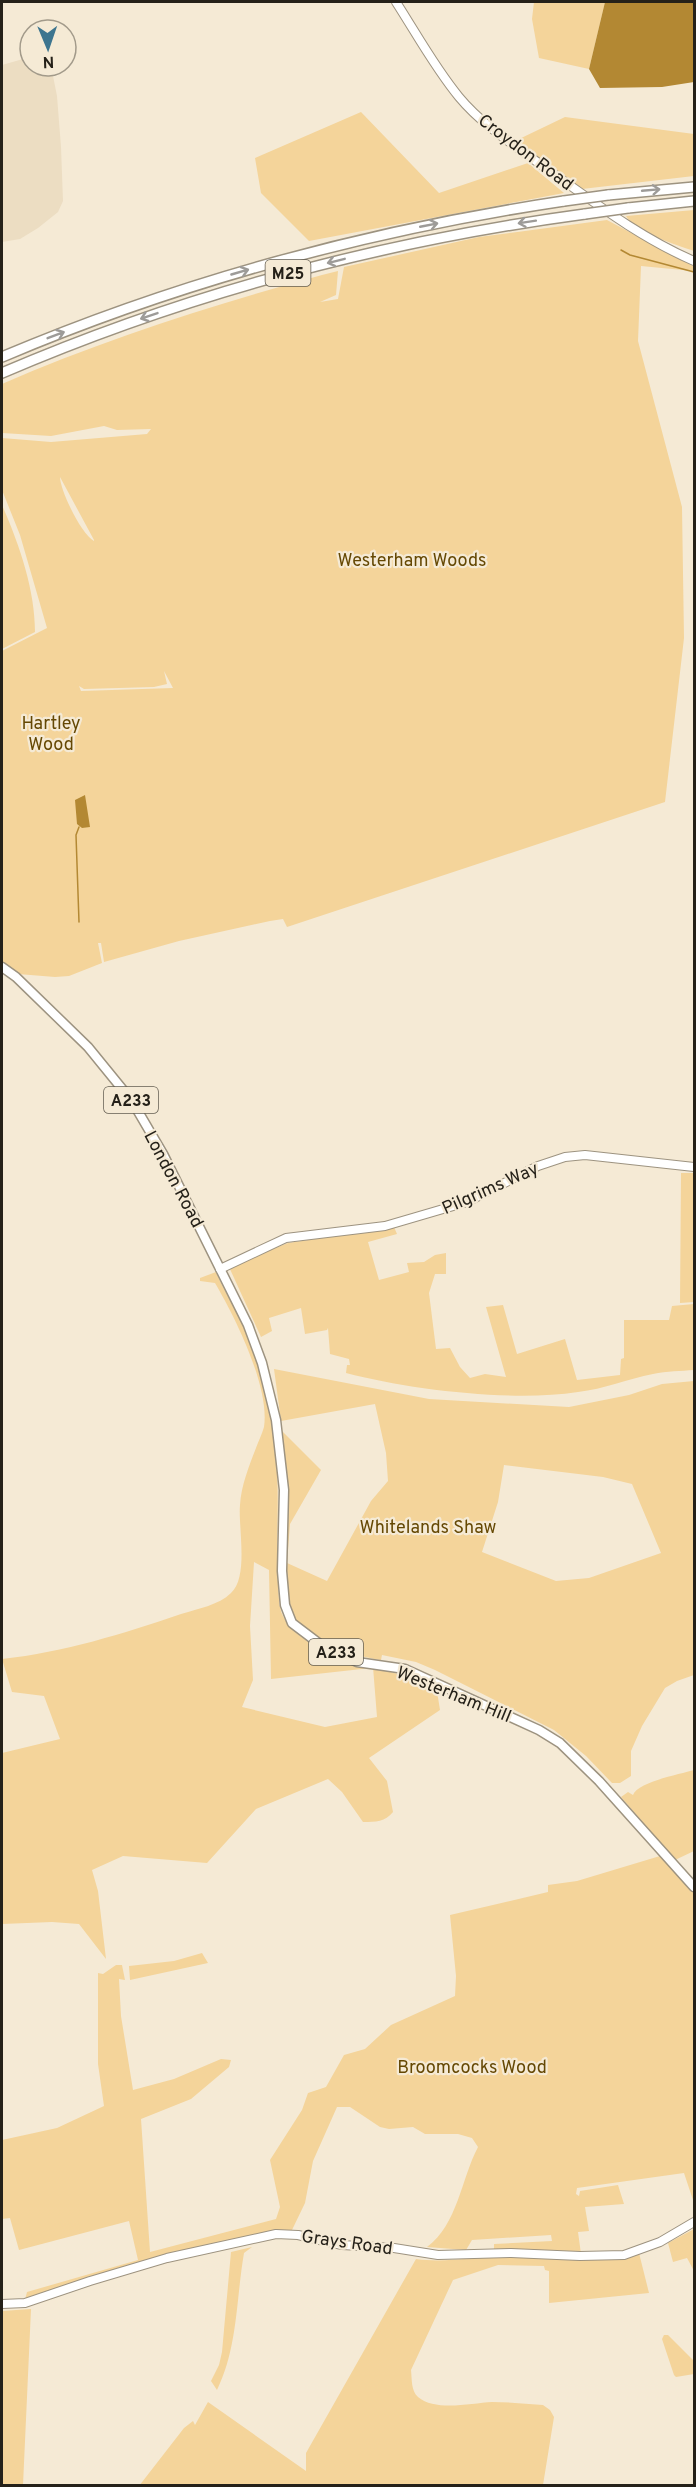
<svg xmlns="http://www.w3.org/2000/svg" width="696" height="2487" font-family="Overpass,sans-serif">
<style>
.built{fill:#ecddc2}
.green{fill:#f4d49a;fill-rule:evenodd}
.water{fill:#b38833}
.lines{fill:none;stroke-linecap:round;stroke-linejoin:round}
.stream{stroke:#b38833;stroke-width:1.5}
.secondary-casing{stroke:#9d9380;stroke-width:10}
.primary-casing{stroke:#9d9380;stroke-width:11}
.highway-casing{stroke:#9d9380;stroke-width:12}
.secondary{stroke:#fff;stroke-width:8}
.primary{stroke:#fff;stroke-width:8}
.highway{stroke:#fff;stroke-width:9}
.highway-bridge-casing{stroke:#9d9380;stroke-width:12;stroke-linecap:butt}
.highway-bridge{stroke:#fff;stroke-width:9}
.oneway{stroke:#9d9b98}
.labels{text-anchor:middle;stroke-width:4.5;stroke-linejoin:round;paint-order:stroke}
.shield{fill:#f5ead5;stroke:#635d51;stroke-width:1.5}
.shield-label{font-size:16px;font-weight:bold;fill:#252119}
.street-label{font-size:18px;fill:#252119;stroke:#f5ead5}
.park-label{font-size:18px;fill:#654803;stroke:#f5ead5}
</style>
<rect width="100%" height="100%" fill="#f5ead5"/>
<path class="built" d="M 30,57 L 30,66 L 51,66 L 57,96 L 61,147 L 63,201 L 58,212 L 38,228 L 20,239 L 2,242 L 2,65 Z"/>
<path class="green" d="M 534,2 L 605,2 L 589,69 L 539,58 L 532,19 Z
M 361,112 L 439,193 L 528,163 L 564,193 L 309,241 L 261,193 L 255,158 Z
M 565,117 L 694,134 L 694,176 L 582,189 L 515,141 Z
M 694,210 L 694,251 C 677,245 634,232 626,216 Z
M 607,220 L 693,266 L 693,271 L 641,266 L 638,341 L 682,507 L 684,638 L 665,802 L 287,927 L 283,919 L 270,921 L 179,941 L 104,962 L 101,943 L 98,943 L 102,963 L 69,976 L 55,977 L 18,974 L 2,962 L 2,651 L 47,628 L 20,535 L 2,490 L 2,438 L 51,442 L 147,434 L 151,429 L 117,430 L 104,426 L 51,436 L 2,433 L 2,384 C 105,339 213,305 322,275 L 338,271 L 336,295 L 320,302 L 338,299 L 344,267 L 479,237 ZM 60,477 L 94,540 L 94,541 C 81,534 60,490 60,477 ZM 164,671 L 173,688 L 81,691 L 79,686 L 84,689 L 154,687 L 167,684 Z
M 2,505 C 19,544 35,589 35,632 L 2,649 Z
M 681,1173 L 694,1173 L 694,1302 L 680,1303 Z
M 394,1227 L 397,1234 L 368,1242 L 379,1280 L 409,1272 L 407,1263 L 424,1262 L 435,1255 L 446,1253 L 446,1274 L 435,1274 L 429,1293 L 436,1349 L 450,1348 L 460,1367 L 470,1378 L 485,1374 L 506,1377 L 486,1307 L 503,1305 L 517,1354 L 565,1339 L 577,1380 L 620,1375 L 621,1359 L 624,1358 L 624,1320 L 669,1320 L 672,1306 L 694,1304 L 694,1370 C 681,1371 667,1371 653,1374 C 628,1379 604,1389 578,1392 C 512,1402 411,1390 346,1373 L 347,1365 L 350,1365 L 349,1359 L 330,1354 L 328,1328 L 327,1330 L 305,1334 L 301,1308 L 269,1318 L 272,1331 L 261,1337 L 229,1267 L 288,1243 Z
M 216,1272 C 223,1289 233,1304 241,1320 C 265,1365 274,1420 277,1470 C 279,1508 276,1546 278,1584 C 279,1594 278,1607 283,1616 C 297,1645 342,1657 371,1668 L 271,1679 L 269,1570 L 254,1562 L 250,1626 L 253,1680 L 242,1707 L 325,1727 L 377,1717 L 373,1667 L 436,1685 L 440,1710 L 369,1758 L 387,1781 L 393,1812 C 385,1822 376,1822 363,1822 L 342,1792 L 328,1779 L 256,1809 L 207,1863 L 123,1856 L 92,1870 L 98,1891 L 106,1959 L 79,1924 L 52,1922 L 2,1924 L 2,1753 L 60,1739 L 44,1696 L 12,1692 L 2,1659 C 65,1652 122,1634 181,1614 C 197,1609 219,1605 231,1593 C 249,1577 238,1527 240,1505 C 241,1486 249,1466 256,1448 C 258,1442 262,1434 264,1427 C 270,1387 235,1317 215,1283 L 200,1281 L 200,1278 Z
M 274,1369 L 429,1399 L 569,1407 L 629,1395 L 662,1384 L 694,1381 L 694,1675 L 677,1681 L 665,1688 L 642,1726 L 631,1751 L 631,1776 L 620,1783 L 612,1783 L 586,1756 L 554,1730 L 435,1670 L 416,1662 L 382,1655 L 381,1660 C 353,1656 313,1643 295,1619 C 279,1598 283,1535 289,1510 L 281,1430 L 321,1470 L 290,1524 L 287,1563 L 327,1581 L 371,1501 L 388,1481 L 386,1453 L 375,1404 L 281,1421 ZM 504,1465 L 603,1477 L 632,1484 L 661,1553 L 589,1578 L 556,1581 L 482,1552 L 498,1502 Z
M 694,1770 L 694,1851 L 675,1860 L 621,1797 L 628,1792 L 633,1795 C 637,1782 681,1774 694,1770 Z
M 660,1856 L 663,1856 L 694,1891 L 694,2203 L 684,2173 L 577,2188 L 576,2194 L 579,2196 L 580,2191 L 618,2185 L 624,2204 L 585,2207 L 589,2231 L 578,2232 L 581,2254 L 494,2251 L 494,2244 L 552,2241 L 551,2235 L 472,2240 L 466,2250 L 427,2247 C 458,2224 461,2179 478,2147 L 472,2138 L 458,2134 L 425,2134 L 413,2127 L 389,2129 L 380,2127 L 350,2107 L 337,2107 L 313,2161 L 305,2203 L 292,2230 L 150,2259 L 58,2287 L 25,2300 L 27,2292 L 138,2260 L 129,2221 L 19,2250 L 10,2218 L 2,2219 L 2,2140 L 57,2128 L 104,2106 L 98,2064 L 98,1973 L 103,1974 L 116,1965 L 122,1965 L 125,1980 L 119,1979 L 121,2016 L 133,2090 L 174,2079 L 221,2059 L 231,2060 L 229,2067 L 191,2099 L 141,2119 L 150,2252 L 276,2219 L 280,2207 L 270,2160 L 302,2110 L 308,2093 L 326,2087 L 344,2055 L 365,2049 L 391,2025 L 455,1996 L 456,1976 L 450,1915 L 548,1892 L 548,1885 L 577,1881 Z
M 202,1953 L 208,1963 L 130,1980 L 129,1966 L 174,1961 Z
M 694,2229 L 694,2271 L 687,2258 L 673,2262 L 668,2243 Z
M 252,2247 L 244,2253 C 236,2299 238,2347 217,2390 L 211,2381 L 219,2365 L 222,2352 L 231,2252 Z
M 639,2253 L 649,2293 L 549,2303 L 549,2271 L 545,2270 L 544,2266 L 498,2265 L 453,2280 L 411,2370 C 412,2379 411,2391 418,2397 C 436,2412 471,2403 492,2402 C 509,2402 526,2404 543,2405 L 550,2410 L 554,2417 L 543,2485 L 139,2486 L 184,2428 L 193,2421 L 195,2425 L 208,2402 L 306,2471 L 306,2453 L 416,2259 C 445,2263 471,2257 499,2257 C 547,2255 592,2264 639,2253 Z
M 31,2309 L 23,2485 L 2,2485 L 2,2311 Z
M 664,2335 L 668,2335 L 694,2361 L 694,2374 L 676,2377 L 674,2375 L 662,2339 Z"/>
<path class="water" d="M 605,2 L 694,2 L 694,82 L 662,87 L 600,88 L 589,69 Z
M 85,795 L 90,827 L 82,828 L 77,824 L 75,800 Z"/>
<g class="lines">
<path class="stream" d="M 621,250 L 630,255 L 694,272
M 79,827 L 76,835 L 79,922"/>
<g class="secondary-casing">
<path id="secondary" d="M 396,2 C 416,33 435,68 459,97 C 483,126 517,147 547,169 C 595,203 641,238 694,261
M 220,1269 L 286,1238 L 385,1226 L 467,1202 L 538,1166 L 565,1157 L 585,1155 L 694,1167
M 2,2304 L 25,2303 L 90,2281 L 167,2258 L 276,2234 L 298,2235 L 342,2245 L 394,2248 L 438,2255 L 511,2253 L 580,2256 L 624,2255 L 660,2242 L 694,2222"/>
</g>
<g class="primary-casing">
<path id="primary" d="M 2,967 L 16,977 L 88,1047 L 132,1101 L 163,1154 L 248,1325 L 262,1363 L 276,1420 L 284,1490 L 282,1571 L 285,1605 L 292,1623 L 321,1645 L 357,1662 L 405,1669 L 539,1730 L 560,1743 L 599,1781 L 694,1887"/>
</g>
<g class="highway-casing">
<path id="highway" d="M 608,195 L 694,187
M 628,208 L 694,201
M 2,357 C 181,281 371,230 564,201
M 2,373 C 188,293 384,241 585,214"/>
</g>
<use href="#secondary" class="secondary"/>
<use href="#primary" class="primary"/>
<use href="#highway" class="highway"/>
<g class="highway-bridge-casing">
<path id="highway-bridge" d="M 564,201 L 608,195
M 585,214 L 628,208"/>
</g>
<use href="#highway-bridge" class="highway-bridge"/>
</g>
<defs><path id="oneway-shaft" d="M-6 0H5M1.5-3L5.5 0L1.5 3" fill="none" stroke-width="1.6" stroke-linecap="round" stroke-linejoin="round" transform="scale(1.5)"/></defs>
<g class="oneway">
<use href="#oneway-shaft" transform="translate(651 190) rotate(-5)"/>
<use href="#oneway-shaft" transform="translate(527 222) rotate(171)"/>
<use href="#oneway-shaft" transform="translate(429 225) rotate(-11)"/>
<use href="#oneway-shaft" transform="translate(336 261) rotate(166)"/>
<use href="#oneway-shaft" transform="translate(240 272) rotate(-16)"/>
<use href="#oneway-shaft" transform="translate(149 316) rotate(161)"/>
<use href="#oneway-shaft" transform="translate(56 335) rotate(-21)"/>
</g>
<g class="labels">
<g class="shield">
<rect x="265.5" y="260" width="45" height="26" rx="4.5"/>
<rect x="104" y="1087" width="54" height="26" rx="4.5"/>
<rect x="309" y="1639" width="54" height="26" rx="4.5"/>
</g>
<g class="shield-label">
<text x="288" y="279">M25</text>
<text x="131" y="1106">A233</text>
<text x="336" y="1658">A233</text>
</g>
<g class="street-label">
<text transform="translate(526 152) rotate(37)" y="6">Croydon Road</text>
<text transform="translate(174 1179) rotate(62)" y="6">London Road</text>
<text transform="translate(490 1188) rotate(-24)" y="6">Pilgrims Way</text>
<text transform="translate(454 1694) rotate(22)" y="6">Westerham Hill</text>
<text transform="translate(347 2242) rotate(8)" y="6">Grays Road</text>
</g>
<g class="park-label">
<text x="412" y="566">Westerham Woods</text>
<text x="51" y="729">Hartley<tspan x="51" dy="21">Wood</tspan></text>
<text x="428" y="1533">Whitelands Shaw</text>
<text x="472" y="2073">Broomcocks Wood</text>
</g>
</g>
<rect width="696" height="2487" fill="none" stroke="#252119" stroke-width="6"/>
<g transform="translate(48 48) rotate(178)"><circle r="28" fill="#f5ead5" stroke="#a29a8a" stroke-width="1.5"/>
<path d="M0-4.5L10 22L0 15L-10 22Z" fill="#3d758f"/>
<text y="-9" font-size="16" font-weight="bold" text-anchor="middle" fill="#252119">N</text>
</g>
</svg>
